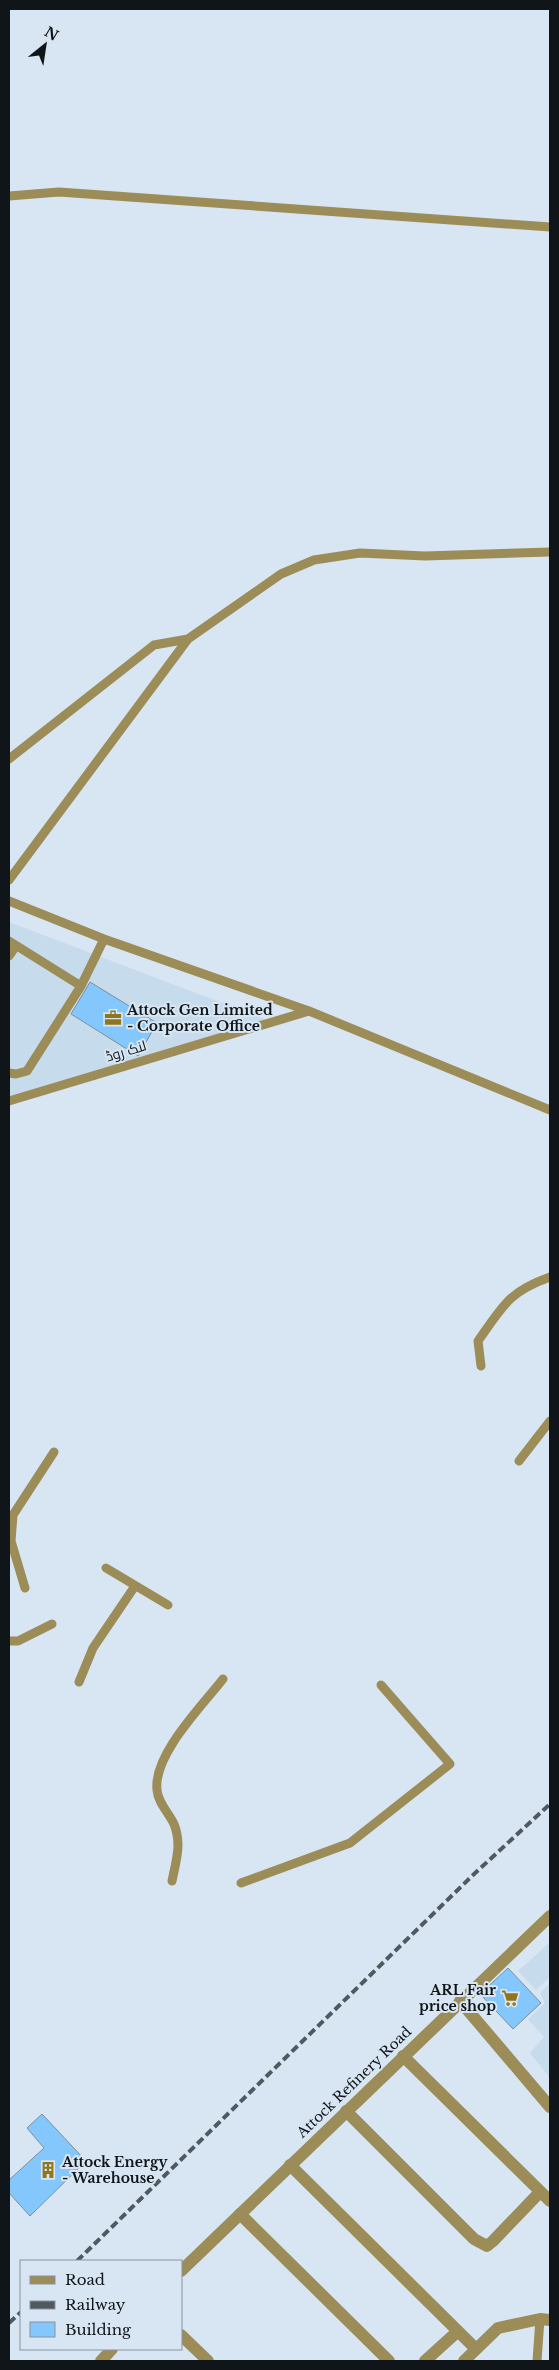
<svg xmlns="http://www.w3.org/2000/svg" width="559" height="2370" font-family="'Libre Baskerville',Cairo,serif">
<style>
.built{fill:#c6dbec}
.building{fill:#83c7fc;stroke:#808e99}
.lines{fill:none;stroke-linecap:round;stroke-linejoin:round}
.service{stroke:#9c8c58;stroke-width:9}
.minor{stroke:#9c8c58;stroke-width:12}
.tertiary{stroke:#9c8c58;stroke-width:12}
.rail{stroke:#515960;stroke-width:4;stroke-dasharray:8 4;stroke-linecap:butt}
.labels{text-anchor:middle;stroke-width:4;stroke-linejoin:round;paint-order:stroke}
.poi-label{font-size:14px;font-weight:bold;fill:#101519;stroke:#d8e6f3;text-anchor:start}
.street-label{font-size:14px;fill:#101519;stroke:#d8e6f3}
</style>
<rect width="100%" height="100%" fill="#d8e6f3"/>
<path class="built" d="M 9,922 L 267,1020 L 9,1102 Z
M 548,1944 L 550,1946 L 550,1977 L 536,1990 L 518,1971 Z
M 550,1983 L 550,2078 L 530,2053 L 544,2037 L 528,2019 L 545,2003 L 540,1993 Z"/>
<path class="building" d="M 90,982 L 157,1023 L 138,1056 L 71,1014 Z
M 508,1968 L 541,2003 L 513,2029 L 480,1994 Z
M 42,2114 L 86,2161 L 30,2216 L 9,2193 L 9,2180 L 44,2148 L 27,2128 Z"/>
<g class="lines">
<path class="service" d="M 9,196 L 59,192 L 550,227
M 9,759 L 154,645 L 188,639
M 9,880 L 188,639 L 281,574 L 314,560 L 360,553 L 425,556 L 550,552
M 9,901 L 104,939 L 309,1011 L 550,1110
M 9,941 L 81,986
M 9,956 L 16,946
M 9,1073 L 16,1074 L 27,1071 L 81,986 L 104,939
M 9,1101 L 309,1011
M 481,1366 L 478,1341 C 503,1306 508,1292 550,1277
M 519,1461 L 550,1421
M 106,1568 L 168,1605
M 25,1588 L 11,1541 L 13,1515 L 54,1452
M 9,1641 L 18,1641 L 52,1624
M 79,1682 L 93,1648 L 135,1586
M 172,1881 C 176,1861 182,1844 174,1824 C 169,1813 158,1803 157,1790 C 153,1755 202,1706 223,1679
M 241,1883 L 350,1843 L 450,1764 L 381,1685
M 537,2361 L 540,2319"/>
<path class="minor" d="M 460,2001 L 550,2107
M 403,2056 L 550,2201
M 346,2111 L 474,2239 L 487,2246 L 493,2241 L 540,2192
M 290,2165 L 476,2349
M 240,2214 L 389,2361
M 181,2335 L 208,2361
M 425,2361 L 458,2331
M 464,2361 L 498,2328 L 540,2319 L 550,2320"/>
<path class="tertiary" d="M 181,2271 L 550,1916
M 101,2361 L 112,2349"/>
<path class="rail" d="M 77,2261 L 473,1875 L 550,1804
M 9,2323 L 21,2312"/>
</g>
<defs>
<g id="office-bare" transform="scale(1.35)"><path d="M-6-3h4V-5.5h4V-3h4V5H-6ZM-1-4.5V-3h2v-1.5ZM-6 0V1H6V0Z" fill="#8f761c" stroke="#d8e6f3" stroke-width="2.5" paint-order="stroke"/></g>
<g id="supermarket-bare" transform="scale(1.35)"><path d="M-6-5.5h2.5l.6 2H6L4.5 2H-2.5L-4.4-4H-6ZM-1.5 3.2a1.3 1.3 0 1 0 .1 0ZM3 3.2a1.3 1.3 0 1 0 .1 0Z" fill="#8f761c" stroke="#d8e6f3" stroke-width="2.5" paint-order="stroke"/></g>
<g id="building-bare" transform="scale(1.35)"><path d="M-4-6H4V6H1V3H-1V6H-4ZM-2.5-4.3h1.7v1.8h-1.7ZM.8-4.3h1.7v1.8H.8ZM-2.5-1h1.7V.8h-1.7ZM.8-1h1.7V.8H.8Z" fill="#8f761c" stroke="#d8e6f3" stroke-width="2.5" paint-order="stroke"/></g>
</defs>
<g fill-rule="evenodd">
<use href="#office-bare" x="113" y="1018"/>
<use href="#supermarket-bare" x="510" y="1998"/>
<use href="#building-bare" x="48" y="2170"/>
</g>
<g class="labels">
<g class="poi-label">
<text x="127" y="1015">Attock Gen Limited<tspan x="127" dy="16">- Corporate Office</tspan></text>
<text x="496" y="1995" text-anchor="end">ARL Fair<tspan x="496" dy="16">price shop</tspan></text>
<text x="62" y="2167">Attock Energy<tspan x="62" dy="16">- Warehouse</tspan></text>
</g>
<g class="street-label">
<text transform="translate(126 1051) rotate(-17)" y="5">لنک روڈ</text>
<text transform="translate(354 2082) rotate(-44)" y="5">Attock Refinery Road</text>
</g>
</g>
<rect width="559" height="2370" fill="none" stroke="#101519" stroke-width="20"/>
<rect x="20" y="2260" width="162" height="90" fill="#d8e6f3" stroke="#88929c"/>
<rect x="30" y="2276" width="25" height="8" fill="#9c8c58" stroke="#88929c"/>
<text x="65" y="2285" font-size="15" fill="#101519">Road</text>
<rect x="30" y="2301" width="25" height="8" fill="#515960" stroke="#88929c"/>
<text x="65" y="2310" font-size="15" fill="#101519">Railway</text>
<rect x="30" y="2322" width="25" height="15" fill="#83c7fc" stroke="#88929c"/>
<text x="65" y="2335" font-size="15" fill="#101519">Building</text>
<g transform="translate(45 45) rotate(30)" stroke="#d8e6f3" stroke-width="4" paint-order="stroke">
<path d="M0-4L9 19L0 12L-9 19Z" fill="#101519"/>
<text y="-8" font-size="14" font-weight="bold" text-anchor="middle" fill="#101519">N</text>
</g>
</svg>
